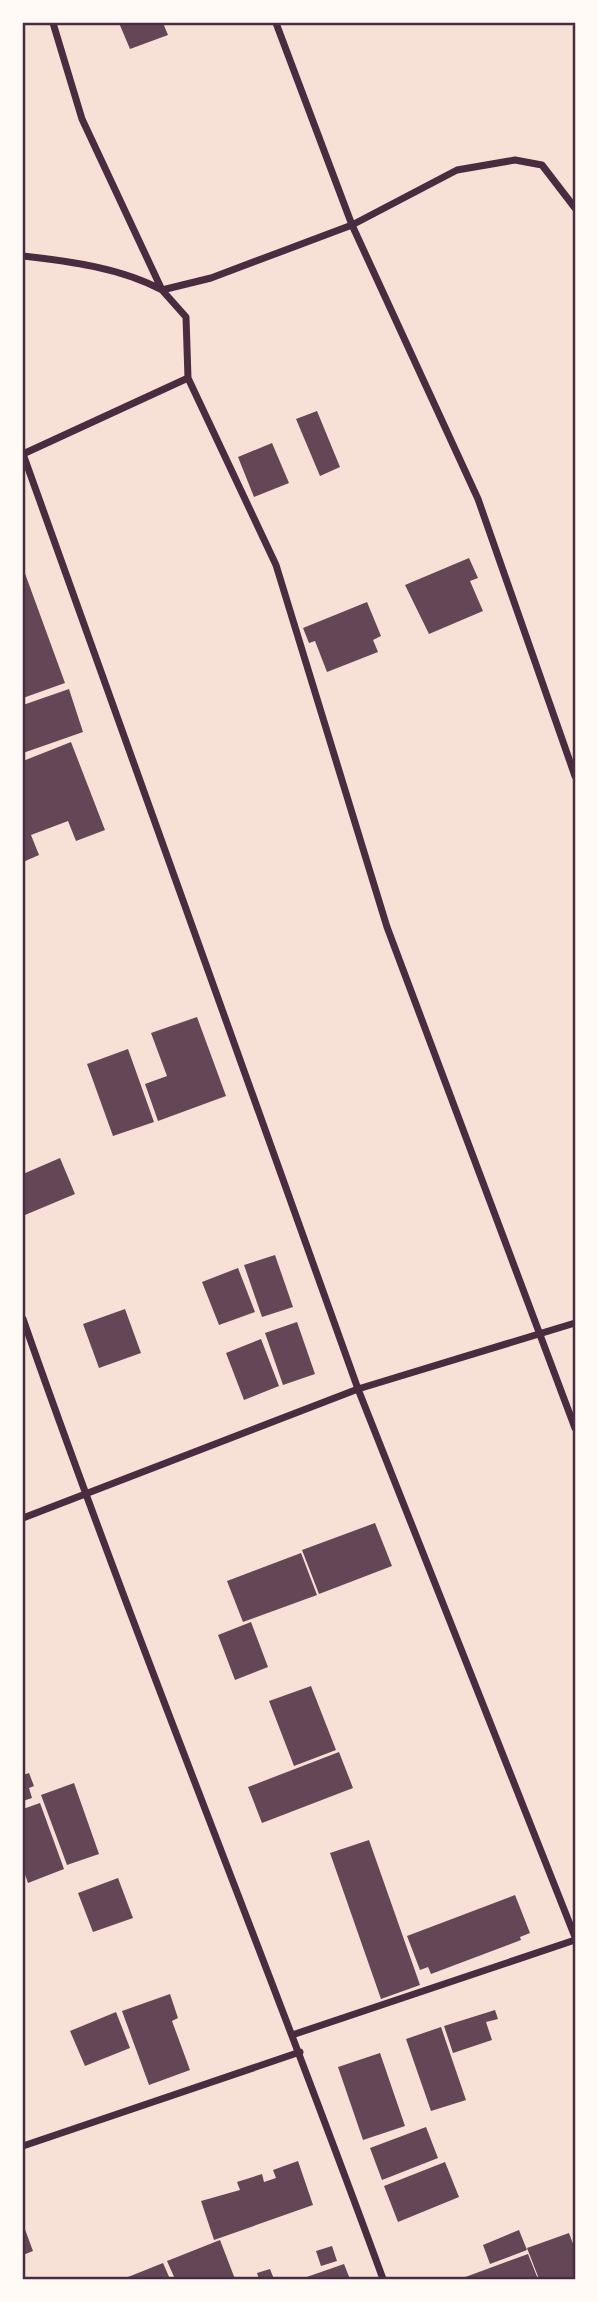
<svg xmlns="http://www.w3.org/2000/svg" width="598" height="2302" font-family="'Noto Sans',sans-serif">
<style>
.building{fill:#644757}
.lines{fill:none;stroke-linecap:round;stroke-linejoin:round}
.minor{stroke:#4a2c40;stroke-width:7}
.neatline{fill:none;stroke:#4a2c40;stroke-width:2.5}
</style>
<rect width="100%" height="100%" fill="#f7e1d7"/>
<path class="building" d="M 119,23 L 163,23 L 168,35 L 130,49 Z
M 317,411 L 340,467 L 320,476 L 296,419 Z
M 272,443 L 289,483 L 254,497 L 238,457 Z
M 469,558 L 478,578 L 470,581 L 483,611 L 429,634 L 405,585 Z
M 23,568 L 65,683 L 23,698 Z
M 367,602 L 381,636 L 373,640 L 378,652 L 327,672 L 315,641 L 309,643 L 303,628 Z
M 69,689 L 83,732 L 23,753 L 23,705 Z
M 71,742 L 105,830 L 76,841 L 68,821 L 31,835 L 39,855 L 23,862 L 23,761 Z
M 197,1017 L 226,1096 L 158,1121 L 145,1084 L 167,1076 L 151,1033 Z
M 128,1049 L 154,1122 L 113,1136 L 87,1064 Z
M 60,1158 L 75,1194 L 25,1215 L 23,1174 Z
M 275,1255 L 293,1307 L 262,1317 L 244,1265 Z
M 238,1268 L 255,1312 L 219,1325 L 202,1282 Z
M 125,1309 L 141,1353 L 99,1368 L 83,1324 Z
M 297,1322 L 315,1374 L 283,1385 L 265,1333 Z
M 261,1339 L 279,1386 L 244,1400 L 226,1353 Z
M 375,1523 L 392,1566 L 319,1594 L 302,1550 Z
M 301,1553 L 317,1595 L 243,1622 L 227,1581 Z
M 251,1622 L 268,1667 L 235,1680 L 218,1635 Z
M 311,1686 L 336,1750 L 294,1766 L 269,1701 Z
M 339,1752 L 353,1788 L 262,1823 L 248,1787 Z
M 29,1773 L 34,1786 L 29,1788 L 32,1798 L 23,1801 L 23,1775 Z
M 74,1783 L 99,1854 L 67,1865 L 41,1795 Z
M 40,1803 L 64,1869 L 28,1883 L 23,1869 L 23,1809 Z
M 369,1840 L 420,1985 L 381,1999 L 330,1853 Z
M 118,1878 L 133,1918 L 93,1932 L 78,1893 Z
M 515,1895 L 530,1933 L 520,1937 L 521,1940 L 431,1974 L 428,1967 L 420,1970 L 407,1936 Z
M 170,1994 L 178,2018 L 172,2021 L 190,2070 L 149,2085 L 122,2011 Z
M 495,2010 L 498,2019 L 486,2022 L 492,2040 L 453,2053 L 444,2026 Z
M 116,2012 L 130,2048 L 85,2066 L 70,2031 Z
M 441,2027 L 466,2100 L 431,2111 L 406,2039 Z
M 380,2053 L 405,2126 L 363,2140 L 338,2067 Z
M 426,2127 L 438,2158 L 382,2180 L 370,2148 Z
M 298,2161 L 313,2205 L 214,2240 L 201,2201 L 240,2190 L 237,2182 L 262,2174 L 264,2182 L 276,2178 L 273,2170 Z
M 445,2162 L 459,2197 L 398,2222 L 384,2186 Z
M 23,2224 L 33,2251 L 23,2255 Z
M 519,2230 L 527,2250 L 490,2264 L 483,2245 Z
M 569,2233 L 575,2249 L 575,2279 L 539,2279 L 527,2248 Z
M 220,2240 L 235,2279 L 175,2279 L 167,2261 Z
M 332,2246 L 337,2261 L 321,2266 L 316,2251 Z
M 528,2254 L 538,2279 L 460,2279 Z
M 163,2263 L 170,2279 L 123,2279 Z
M 344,2264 L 350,2279 L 301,2279 Z
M 270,2269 L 274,2279 L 259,2279 L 257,2273 Z"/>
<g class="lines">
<path class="minor" d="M 53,23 L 82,119 L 162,290 L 186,317 L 188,378 L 276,565 L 387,927 L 575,1428
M 276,23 L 352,225 L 478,499 L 575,776
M 23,256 C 69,261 121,268 162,290 L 211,278 L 352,225 L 457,170 L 515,160 L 542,165 L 575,208
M 23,454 L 358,1389 L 575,1937
M 23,454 L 188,378
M 23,1319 C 136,1642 266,1958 383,2279
M 23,1518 L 358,1389 L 575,1323
M 292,2035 L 575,1940
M 23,2146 L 300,2052"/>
</g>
<rect width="598" height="2302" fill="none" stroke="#fffaf5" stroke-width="49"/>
<rect x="24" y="24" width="550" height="2254" class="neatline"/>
</svg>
